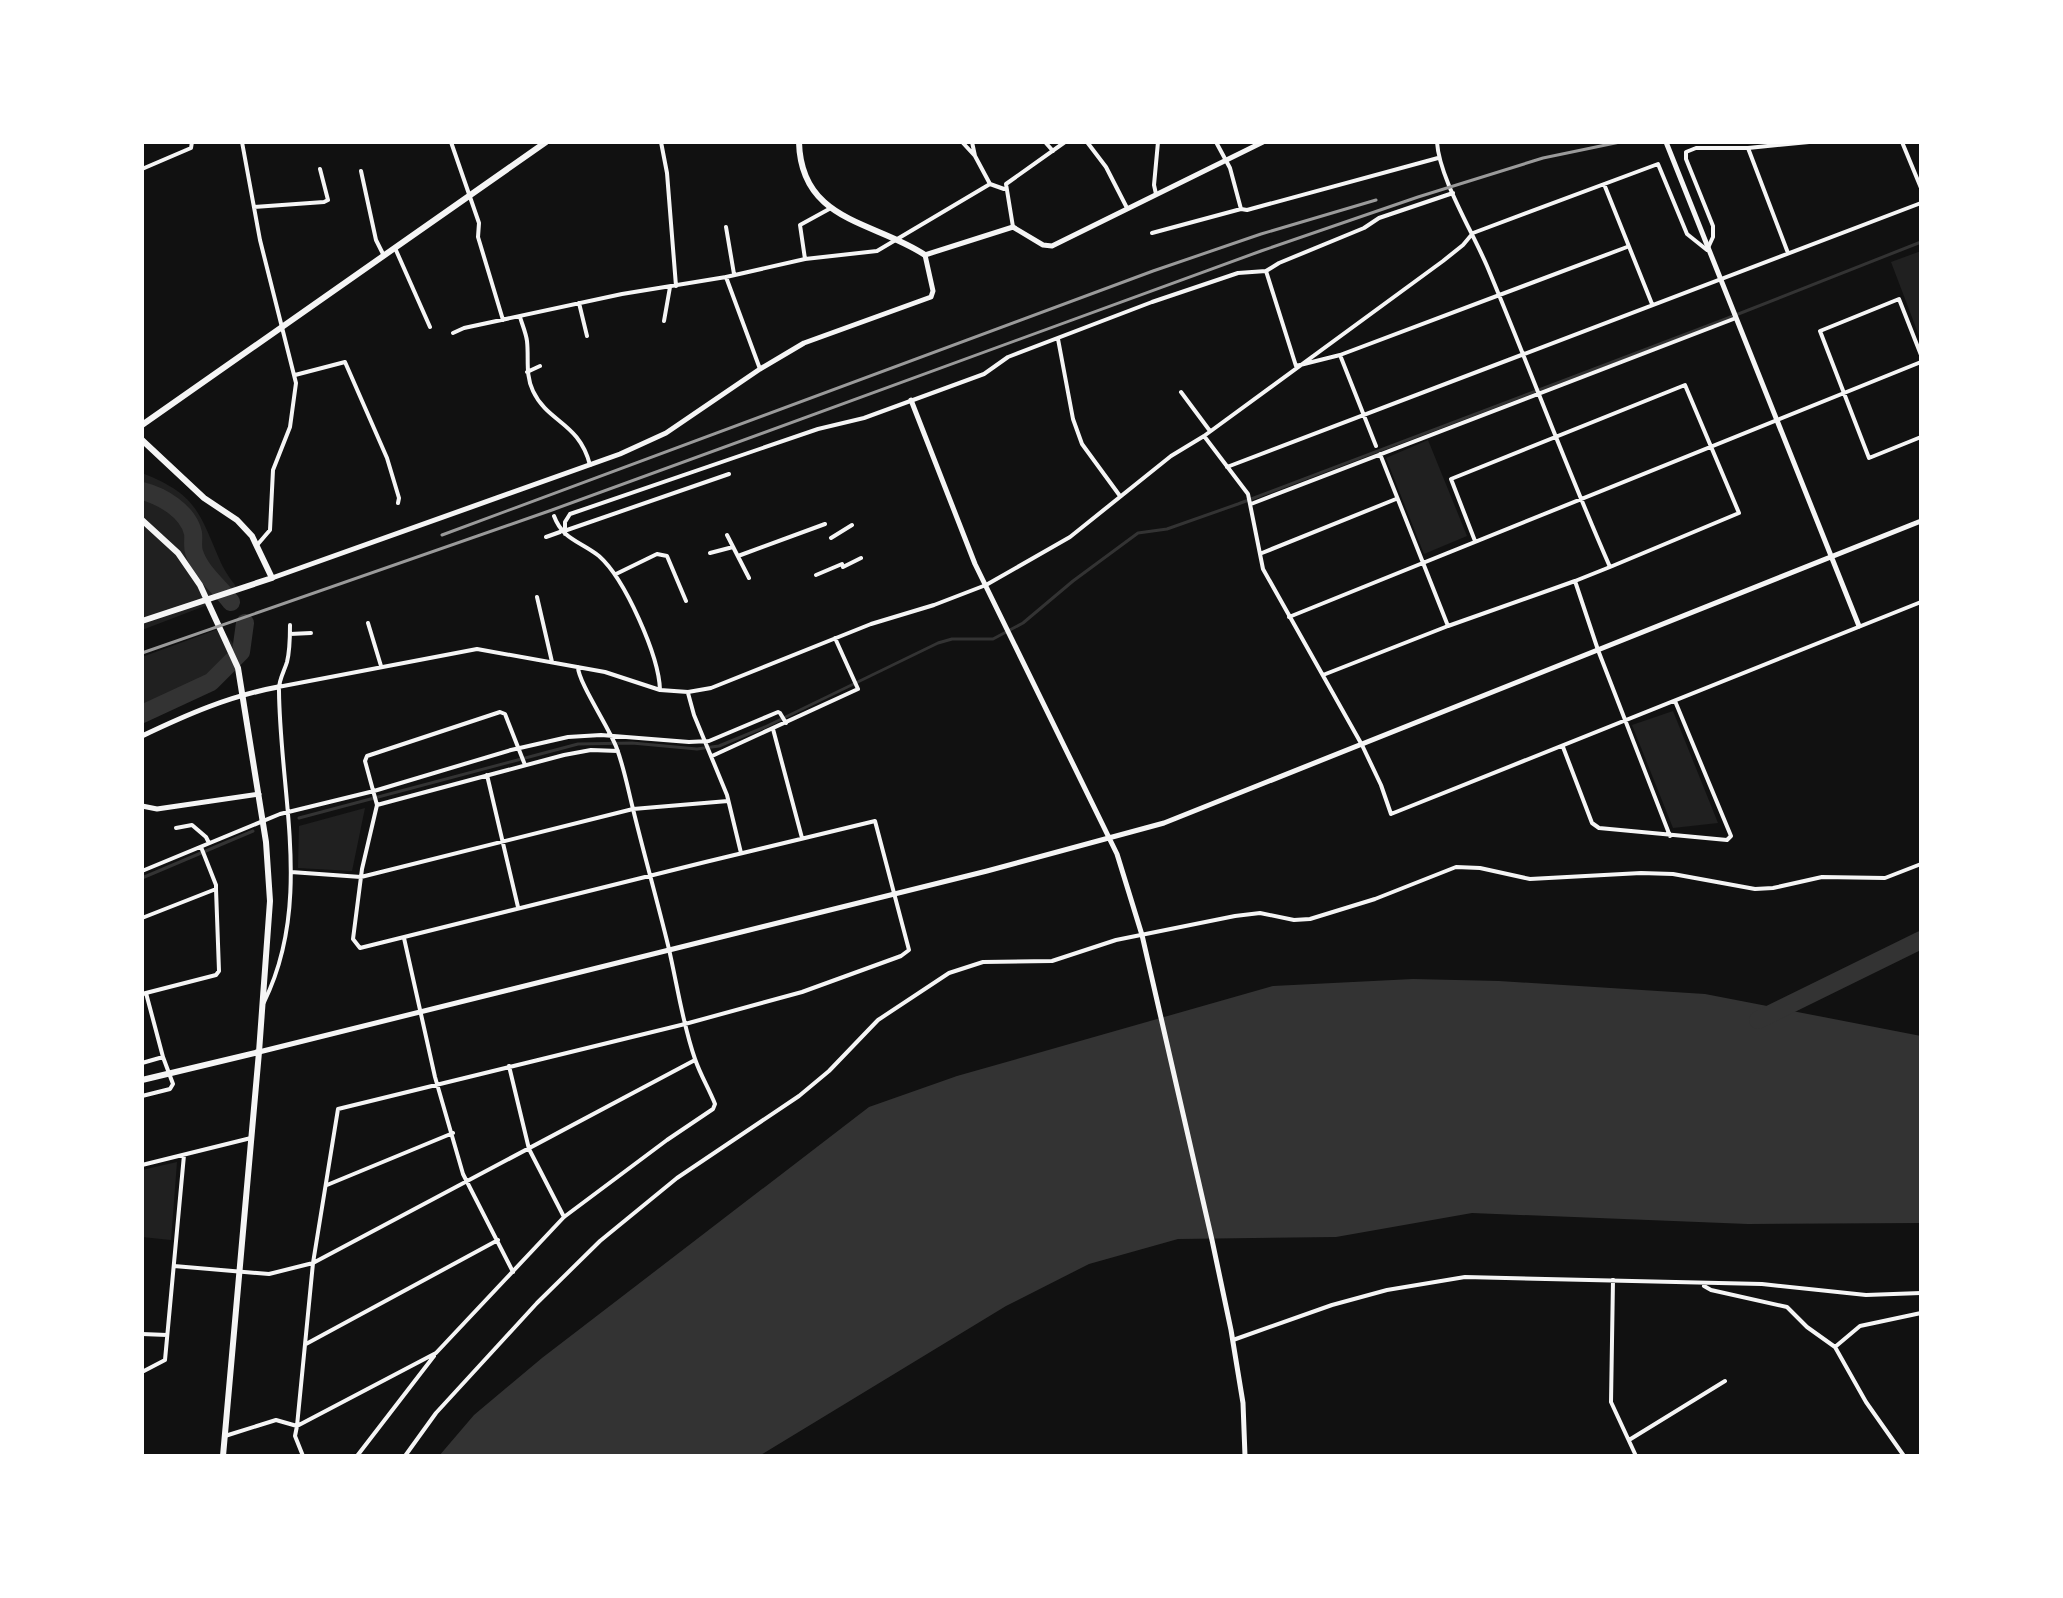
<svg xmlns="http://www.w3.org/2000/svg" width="2063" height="1598" font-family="Bitter,serif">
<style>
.green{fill:#202020}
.water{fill:#333}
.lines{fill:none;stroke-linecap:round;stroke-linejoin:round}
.stream{stroke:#333;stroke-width:3}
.river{stroke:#333;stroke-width:18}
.minor{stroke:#f5f5f5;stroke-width:4}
.tertiary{stroke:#f5f5f5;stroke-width:5}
.secondary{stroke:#f5f5f5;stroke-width:6}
.rail{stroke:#9a9a9a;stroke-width:3}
</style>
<rect width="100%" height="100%" fill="#111"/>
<path class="green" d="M 1921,251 L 1921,341 L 1891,262 Z
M 1428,440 L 1467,536 L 1424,554 L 1386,458 Z
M 142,473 C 198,495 199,513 221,563 C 225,572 232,581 238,589 L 215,597 L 210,604 L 142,630 Z
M 221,628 L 243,656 L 211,682 L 142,713 L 142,657 Z
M 1673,711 L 1718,823 L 1673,828 L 1632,725 Z
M 365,808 L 352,871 L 298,868 L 299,826 Z
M 177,1162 L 171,1240 L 142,1237 L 142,1170 Z"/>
<path class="water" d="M 1413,979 L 1499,981 L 1705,994 L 1921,1036 L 1921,1223 L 1748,1224 L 1472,1213 L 1336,1237 L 1178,1239 L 1089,1264 L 1006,1306 L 759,1456 L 439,1456 L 474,1415 L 542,1358 L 869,1107 L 957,1076 L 1273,986 Z"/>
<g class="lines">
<path class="stream" d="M 299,818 L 578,744 L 632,743 L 697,749 L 719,746 L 765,727 L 938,643 L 952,639 L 993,639 L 1023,623 L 1073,581 L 1138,533 L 1167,529 L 1238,504 L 1723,320 L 1921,242
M 142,878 L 253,831"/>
<path class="river" d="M 142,491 C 162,496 188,511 193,533 C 194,539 192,546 194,552 C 200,572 219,586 231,602
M 142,714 L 211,682 L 241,652 L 245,623
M 1758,1020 L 1921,940"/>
<path class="minor" d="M 242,142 L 260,240 L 296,383 L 290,427 L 273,470 L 270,530 L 258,544
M 451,142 L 479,223 L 478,237 L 503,320
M 661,142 L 667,173 L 676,286
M 972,142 L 975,156 L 990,184 L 1004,189
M 1045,142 L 1053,151
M 1087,142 L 1106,167 L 1127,208
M 1216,142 L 1230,168 L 1241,209 L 1247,210 L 1438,158
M 1437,142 C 1439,177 1472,231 1487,266 C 1529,366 1566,467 1610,567 L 1575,581 L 1598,650 L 1670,836
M 1902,142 L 1921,188
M 963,143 L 975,156
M 1748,148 L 1788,253
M 142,169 L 191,148 L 192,142
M 361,171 L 376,240 L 384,256
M 1604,184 L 1652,304
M 1156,194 L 1154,185 L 1158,142
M 254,207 L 324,202 L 328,200 L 320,169
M 726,227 L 734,274
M 1013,227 L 1006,184 L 1065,142
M 1152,233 L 1241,209
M 395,248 L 430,327
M 805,259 L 800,225 L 831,208
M 1266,271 L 1296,366 L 1340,355 L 1627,247
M 726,277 L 760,369
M 579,303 L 587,336
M 520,317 C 522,324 526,333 527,341 C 529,359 525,374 533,391 C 548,423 579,422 590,465
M 664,321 L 670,287
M 453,333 L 464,328 L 622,294 L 726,277 L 805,259 L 877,251 L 990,184
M 1058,339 L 1073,419 L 1082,444 L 1120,496
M 1340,355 L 1376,446
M 1921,355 L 1899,299 L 1820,331 L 1869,458 L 1921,437
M 527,372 L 540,366
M 295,375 L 345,362 L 387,458 L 399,498 L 398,503
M 1181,392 L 1210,431
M 1204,436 L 1248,494 L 1263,569 L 1362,745 L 1381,785 L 1391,814 L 1921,602
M 1380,454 L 1448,626
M 1227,467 L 1921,203
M 1251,504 L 1736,318
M 554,516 C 563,540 580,541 599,556 C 625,579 659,656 660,690
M 567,530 L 729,474
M 565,534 L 565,522 L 570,514 L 818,429 L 864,418 L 984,374 L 1008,357 L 1152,302 L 1238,273 L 1266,271 L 1279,263 L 1364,228 L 1379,218 L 1453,193
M 727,535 L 749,578
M 546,537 L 560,532
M 831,538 L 852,525
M 1475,541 L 1451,479 L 1685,385 L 1739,513 L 1610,567
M 710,553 L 733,547
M 1262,553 L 1396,499
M 738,556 L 825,524
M 843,567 L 861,558
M 616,574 L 657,554 L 667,556 L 686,601
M 816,575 L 842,564
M 537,597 L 552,662
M 1289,617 L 1921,362
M 368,623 L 381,666
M 290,634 L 311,633
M 578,667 C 578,682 610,729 617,749 C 624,768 628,789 633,809 C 644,854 657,900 668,945 C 677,983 682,1022 695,1059 C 700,1074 709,1089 715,1104 L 713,1109 L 667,1140 L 564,1217 L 436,1353 L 297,1426 L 313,1263 L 338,1109 L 685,1024 L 802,992 L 901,956 L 909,950 L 875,821 C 703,862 531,905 360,948 L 353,939 L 362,869 L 377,805 L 564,755 L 591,750 L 618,751
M 1323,675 L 1448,626 L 1575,581
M 278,687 L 477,649 L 605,672 L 660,690 L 688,692 L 711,688 L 871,624 L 934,605 L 986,585 L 1070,537 L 1171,456 L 1204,436 L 1443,261 L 1463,245 L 1473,233 L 1658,164 L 1687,234 L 1707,250 L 1713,237 L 1713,226 L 1686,159 L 1686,152 L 1696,148 L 1748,148 L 1809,142
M 688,693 L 694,715 L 727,795 L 741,853
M 773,729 L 802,838
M 1563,747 L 1592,823 L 1599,828 L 1727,840 L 1731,836 L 1675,701
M 712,756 L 858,689 L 835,638
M 487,775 L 518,907
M 377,805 L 365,761 L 367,756 L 500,712 L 505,714 L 525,765
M 176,828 L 192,825 L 206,837 L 209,843
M 201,847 L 216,885 L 216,889
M 142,871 L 280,814 L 374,791 L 511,750 L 568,737 L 601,735 L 689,742 L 709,741 L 778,712 L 780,713 L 786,723
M 291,872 L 361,877 L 633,809 L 728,801
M 142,918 L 216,889 L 219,971 L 216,975 L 142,994
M 404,938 L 435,1077 L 463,1174 L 513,1272
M 146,993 L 163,1057
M 264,1002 C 313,903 280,795 279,691 C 278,681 284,672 287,662 C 290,650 290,637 290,625
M 142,1063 L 163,1057 L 173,1084 L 170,1089 L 142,1096
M 509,1066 L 529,1149 L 564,1217
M 142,1165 L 251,1138
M 327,1185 L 453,1133
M 174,1266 L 269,1274 L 313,1263 L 695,1060
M 1613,1280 L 1611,1402 L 1636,1456
M 1704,1286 L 1711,1290 L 1787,1307 L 1807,1327 L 1835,1347 L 1866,1402 L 1904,1456
M 142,1334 L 167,1335
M 1233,1340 L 1332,1305 L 1387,1290 L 1465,1277 L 1762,1284 L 1866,1295 L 1921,1293
M 306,1344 L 498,1240
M 1835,1347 L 1860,1326 L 1921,1313
M 142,1372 L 165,1360 L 184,1155
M 225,1436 L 276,1420 L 297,1426 L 295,1436 L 303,1456
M 1629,1440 L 1725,1381
M 357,1456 L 434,1356
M 405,1456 L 436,1413 L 537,1303 L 600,1241 L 677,1178 L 799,1096 L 829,1071 L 878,1020 L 949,973 L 983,962 L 1052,961 L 1116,940 L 1235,916 L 1260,913 L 1294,920 L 1310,919 L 1375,899 L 1456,867 L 1480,868 L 1530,879 L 1641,873 L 1673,874 L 1755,889 L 1773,888 L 1822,877 L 1885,878 L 1921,864"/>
<path class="tertiary" d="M 1666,142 L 1859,626
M 911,400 L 975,564 L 1117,854 L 1142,935 L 1212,1240 L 1231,1330 L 1243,1403 L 1245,1456
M 272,578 L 620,454 L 666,433 L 760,369 L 804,343 L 931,297 L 933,291 L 925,255 L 1013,227 L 1043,245 L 1052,246 L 1263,142
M 142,736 C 186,715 229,696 278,687
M 142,806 L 157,809 L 259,794
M 259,1052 L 987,871 L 1164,823 L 1921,521"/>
<path class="secondary" d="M 799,142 C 801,222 874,221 925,255
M 142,425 L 546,142
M 142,440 L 204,498 L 237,520 L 252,536 L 272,578 L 142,621
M 142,520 L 178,553 L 200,585 L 238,668 L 266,842 L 270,901 L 259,1052 L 223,1456
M 142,1080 L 259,1052"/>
<path class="rail" d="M 442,535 L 1153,271 L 1261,234 L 1376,200
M 142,653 L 552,510 L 1261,251 L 1418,197 L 1543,158 L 1620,142"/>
</g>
<rect width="2063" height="1598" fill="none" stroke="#ffffff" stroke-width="288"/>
</svg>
